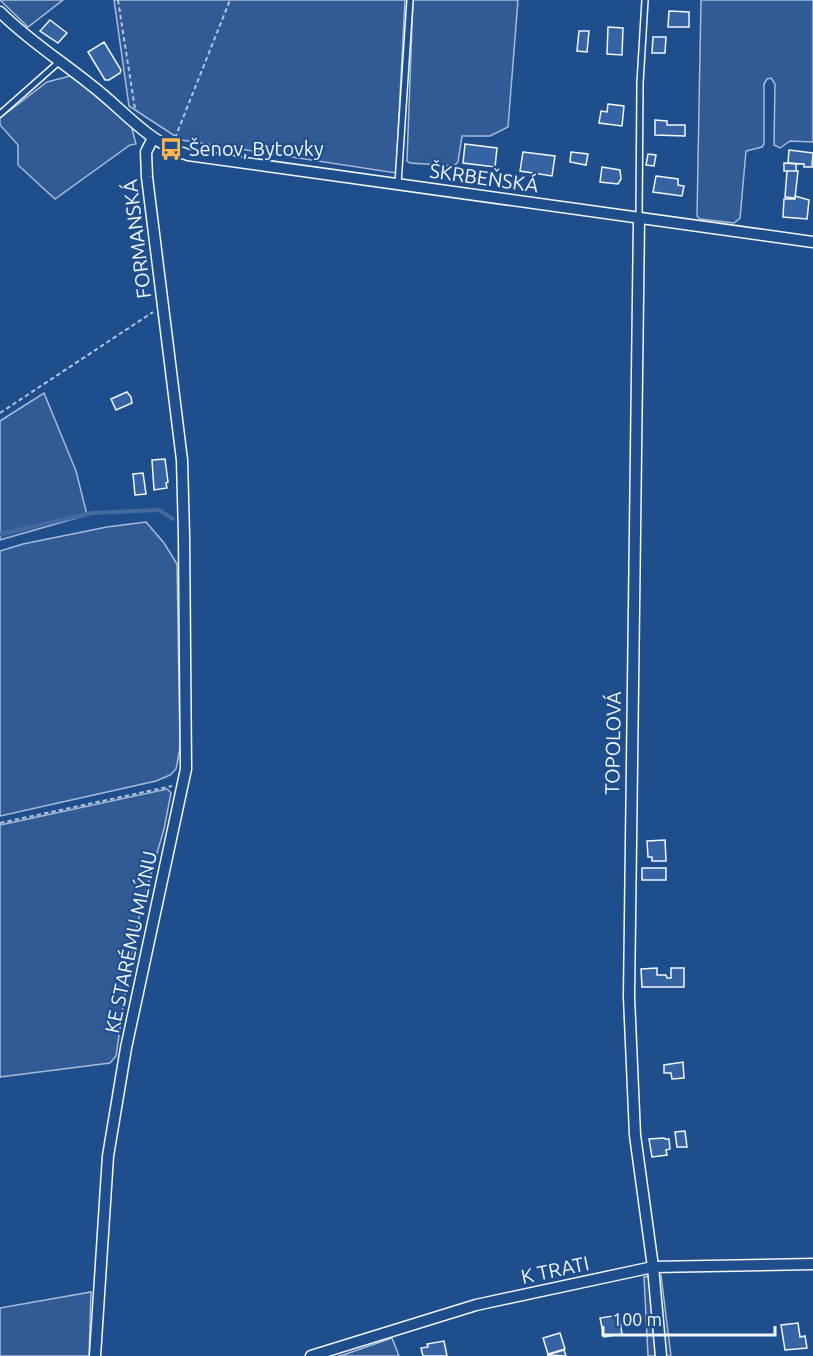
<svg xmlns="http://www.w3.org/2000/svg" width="813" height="1356" font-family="Ubuntu,sans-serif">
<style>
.built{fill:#305b95;stroke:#a8bbd7;stroke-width:1.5}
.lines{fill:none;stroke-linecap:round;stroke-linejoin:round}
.stream{stroke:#446ba0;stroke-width:4}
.building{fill:#3563a3;stroke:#f2f6ff;stroke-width:1.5}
.lane-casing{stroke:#f2f6ff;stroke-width:8}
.street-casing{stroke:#f2f6ff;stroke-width:13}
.path{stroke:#b3c4dc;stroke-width:2;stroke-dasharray:4.5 3;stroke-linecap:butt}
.lane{stroke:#1f4e8c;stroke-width:5}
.street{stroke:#1f4e8c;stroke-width:10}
.labels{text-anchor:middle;stroke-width:4.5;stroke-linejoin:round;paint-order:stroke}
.poi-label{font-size:20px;fill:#f2f6ff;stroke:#1f4e8c;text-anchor:start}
.street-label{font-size:20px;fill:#f2f6ff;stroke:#1f4e8c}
</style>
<rect width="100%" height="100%" fill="#1f4e8c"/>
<path class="built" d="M 0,0 L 63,0 L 28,27 Z
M 114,0 L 405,0 L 396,173 L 181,140 L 129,106 Z
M 413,0 L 518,0 L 508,127 L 490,136 L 462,136 L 458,162 L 454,166 L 410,163 L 407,161 Z
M 701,0 L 813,0 L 813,142 L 790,141 L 780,148 L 774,145 L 775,84 L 771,78 L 767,79 L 764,84 L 764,144 L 762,147 L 746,151 L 740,218 L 734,223 L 700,219 L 697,216 Z
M 70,76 L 97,95 L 131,125 L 136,144 L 130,145 L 55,199 L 18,165 L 18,145 L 0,125 L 0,118 L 47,82 Z
M 44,393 L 76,471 L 87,515 L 0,540 L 0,421 Z
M 146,522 L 164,543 L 177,564 L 180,748 L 176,769 L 170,775 L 156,781 L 0,816 L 0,551 L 23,544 L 107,527 Z
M 167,789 L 171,793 L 164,829 L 140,912 L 127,980 L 116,1056 L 110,1063 L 0,1077 L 0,825 Z
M 661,1275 L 671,1356 L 648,1356 L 644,1277 Z
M 91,1292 L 89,1356 L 0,1356 L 0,1308 Z
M 392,1338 L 399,1356 L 338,1356 L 343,1355 Z"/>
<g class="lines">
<path class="stream" d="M 0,534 L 92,513 L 159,510 L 173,519"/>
</g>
<path class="building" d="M 669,11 L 689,12 L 689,27 L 668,27 Z
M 50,20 L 67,33 L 58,43 L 40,31 Z
M 608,27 L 623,28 L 622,55 L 607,54 Z
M 579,31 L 589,31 L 587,52 L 577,51 Z
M 653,37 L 666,37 L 665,53 L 652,53 Z
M 104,42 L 121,70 L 120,73 L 109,80 L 105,80 L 88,52 Z
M 608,104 L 624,106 L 622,126 L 599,123 L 601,111 L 607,112 Z
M 655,120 L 667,121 L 667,125 L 685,125 L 685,136 L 655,135 Z
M 465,144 L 497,148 L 495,167 L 463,163 Z
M 789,150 L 813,153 L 812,167 L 804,167 L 804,164 L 788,163 Z
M 523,152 L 555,156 L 552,176 L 520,171 Z
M 571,152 L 588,154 L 586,165 L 570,162 Z
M 648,154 L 656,155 L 654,166 L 646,165 Z
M 784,163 L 796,164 L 796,171 L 784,171 Z
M 602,167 L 620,170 L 621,179 L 618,184 L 600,182 Z
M 787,171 L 798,171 L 795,198 L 785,197 Z
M 656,176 L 678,179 L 678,185 L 684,186 L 682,196 L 653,192 Z
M 795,196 L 809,200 L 807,219 L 783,217 L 784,199 L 795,199 Z
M 127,392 L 131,397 L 132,403 L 116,410 L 111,399 Z
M 165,459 L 168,482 L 166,483 L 167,488 L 154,490 L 152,460 Z
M 143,473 L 146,494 L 135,495 L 133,474 Z
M 665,840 L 666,861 L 652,861 L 652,857 L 648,857 L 647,841 Z
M 642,868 L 666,868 L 666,880 L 642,880 Z
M 657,968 L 657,975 L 666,975 L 667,978 L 671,978 L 671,968 L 684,968 L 684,987 L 642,987 L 641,969 Z
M 683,1062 L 684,1078 L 672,1079 L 671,1073 L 664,1073 L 664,1065 Z
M 685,1131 L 687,1147 L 677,1147 L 675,1132 Z
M 664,1138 L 665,1139 L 669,1139 L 670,1149 L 666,1150 L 667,1155 L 652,1157 L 649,1139 Z
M 619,1315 L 622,1334 L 604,1337 L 600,1318 Z
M 798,1323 L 800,1337 L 805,1336 L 807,1348 L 785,1350 L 781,1325 Z
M 560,1333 L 565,1349 L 548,1354 L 543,1338 Z
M 444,1341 L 447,1356 L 423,1356 L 421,1348 L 428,1347 L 427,1344 Z
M 564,1350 L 566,1356 L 547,1355 Z"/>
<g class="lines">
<g class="lane-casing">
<path id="lane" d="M 0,114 L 60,61
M 398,184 L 410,0
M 639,217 L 640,83 L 645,0"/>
</g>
<g class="street-casing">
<path id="street" d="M 0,12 C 27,39 61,61 91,85 C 124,110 147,142 188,155 L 813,242
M 639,219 L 629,997 L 635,1135 L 653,1267 L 661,1356
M 95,1356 L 108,1156 L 126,1048 L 186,769 L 184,535 L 182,460 L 147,177 L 146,152 L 153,138
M 311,1356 L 476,1305 L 653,1267 L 813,1264"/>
</g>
<path class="path" d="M 118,0 L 135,109
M 175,138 L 230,0
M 0,413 L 153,312
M 0,823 L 172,786"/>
<use href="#lane" class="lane"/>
<use href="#street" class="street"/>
</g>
<defs>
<g id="bus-bare" transform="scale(1.8)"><path d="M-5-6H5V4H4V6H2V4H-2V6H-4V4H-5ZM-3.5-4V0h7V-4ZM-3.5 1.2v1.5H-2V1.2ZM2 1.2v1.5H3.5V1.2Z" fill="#ffb74d" stroke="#1f4e8c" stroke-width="2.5" paint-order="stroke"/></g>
</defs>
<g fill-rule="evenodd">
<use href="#bus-bare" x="171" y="149"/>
</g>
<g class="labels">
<g class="poi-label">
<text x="189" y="156">Šenov, Bytovky</text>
</g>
<g class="street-label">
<text transform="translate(484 178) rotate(8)" y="7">ŠKRBEŇSKÁ</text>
<text transform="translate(137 239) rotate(-97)" y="7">FORMANSKÁ</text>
<text transform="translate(613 743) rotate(-89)" y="7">TOPOLOVÁ</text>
<text transform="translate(131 942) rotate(-78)" y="7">KE STARÉMU MLÝNU</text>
<text transform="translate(555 1270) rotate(-12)" y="7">K TRATI</text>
</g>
</g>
<path d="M603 1326v9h172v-9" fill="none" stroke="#f2f6ff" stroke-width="3"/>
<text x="612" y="1326" font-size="18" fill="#f2f6ff" stroke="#1f4e8c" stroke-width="4.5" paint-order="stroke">100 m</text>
</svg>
